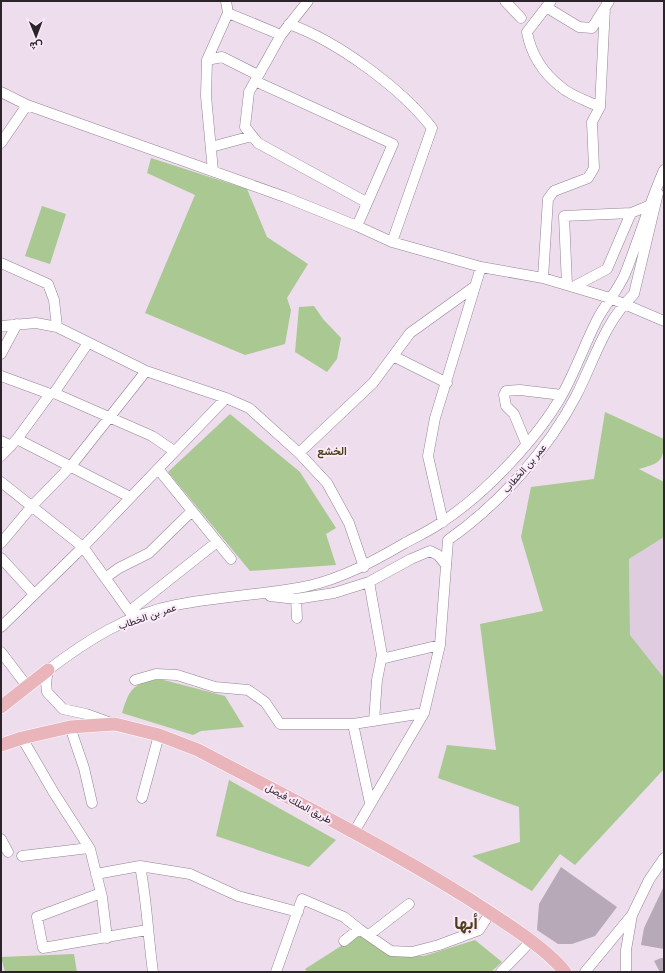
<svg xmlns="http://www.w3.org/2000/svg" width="665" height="973" font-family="'Fira Sans',Vazirmatn,sans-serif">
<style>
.built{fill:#e0cce0}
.green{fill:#aac892}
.building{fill:#b8a9b8}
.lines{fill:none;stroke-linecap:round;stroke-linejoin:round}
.minor-casing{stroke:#938493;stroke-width:11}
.major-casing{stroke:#fff;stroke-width:14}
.minor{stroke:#fff;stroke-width:10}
.major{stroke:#e9b5bb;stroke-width:13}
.labels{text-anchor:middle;stroke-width:4;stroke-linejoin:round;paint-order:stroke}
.street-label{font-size:10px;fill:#2b252b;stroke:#faeafa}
.neighbourhood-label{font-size:11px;font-weight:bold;fill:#4a3f16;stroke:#faeafa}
.town-label{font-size:18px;font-weight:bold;fill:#4a3f16;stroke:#faeafa}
</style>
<rect width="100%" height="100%" fill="#eddded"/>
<path class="built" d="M 664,537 L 664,678 L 630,635 L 629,559 Z"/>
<path class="green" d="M 151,158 L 247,189 L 267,237 L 308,264 L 287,298 L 291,310 L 285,344 L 245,355 L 145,313 L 195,195 L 147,173 Z
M 42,206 L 66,214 L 50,264 L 25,256 Z
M 314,306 L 323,319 L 341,338 L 337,359 L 327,372 L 295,352 L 299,307 Z
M 605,412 L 664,439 C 664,463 659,463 639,469 L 664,482 L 664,537 L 629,559 L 630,635 L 664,678 L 664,769 L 575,865 L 560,854 L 532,891 L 472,856 L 520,842 L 519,807 L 438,778 L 447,745 L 496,750 L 480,624 L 543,611 L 521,537 L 531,487 L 594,479 Z
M 230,414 L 300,472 L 336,528 L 326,534 L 336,565 L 250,571 L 168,472 Z
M 160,679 L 225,696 L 244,727 L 201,731 L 193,735 L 122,713 C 130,687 133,684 160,679 Z
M 229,780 L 336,840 L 309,867 L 216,836 Z
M 360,934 L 391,955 L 424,956 L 475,940 L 502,962 L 491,972 L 307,972 L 305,969 Z
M 74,954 L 77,972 L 5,972 L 1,957 Z"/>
<path class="building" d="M 561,867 L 617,907 L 595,936 L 572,944 L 558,944 L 537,930 L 539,904 Z
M 664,886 L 664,949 L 641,945 L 644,928 Z
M 661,958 L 664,958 L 664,972 L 660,972 L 654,961 Z"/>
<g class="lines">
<g class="minor-casing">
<path id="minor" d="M 308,1 L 281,35 L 249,92 L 245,127 L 258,143 L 366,202
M 505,1 L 521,18
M 551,1 L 527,32 C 531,54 543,73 561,87 C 571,96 588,101 600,107
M 546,7 L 579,27 L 592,28 L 609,1
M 228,13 L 281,35
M 289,24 C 337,41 401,88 432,128 L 392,242
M 207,60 L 222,57 L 258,75
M 255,81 L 393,144 L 357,226
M 1,92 L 27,105 L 285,197 L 357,226 L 392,242 L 481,267 L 543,278 L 610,298 L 664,321
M 1,143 L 27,105
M 211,147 L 252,136
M 213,171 L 206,96 L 207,60 L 228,13 L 226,1
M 1,263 L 48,284 L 54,300 L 57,327
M 543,278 L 548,199 L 554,191 L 588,178 L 594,168 L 592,122 L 600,107 L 605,7
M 567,285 L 564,216 L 631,213
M 573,287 L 607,269 L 631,213 L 648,206
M 1,326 L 36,323 L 57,327 L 146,371 L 226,398 L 249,408 L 299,453 L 327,483 L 349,523 L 364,567
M 1,354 L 17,324
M 393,356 L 447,383
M 1,376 L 50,394
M 54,393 L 152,436 L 174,451
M 17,439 L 130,497
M 1,441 L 11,446
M 526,443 L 514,414 L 506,406 L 504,395 L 506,391 L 520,390 L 562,395
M 299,453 L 373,383 L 410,333 L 474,287
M 1,456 L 17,439 L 50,394 L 54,393 L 88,343
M 159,470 L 231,559
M 1,482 L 83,547 L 134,618
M 443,522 L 428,456 L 435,418 L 481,267
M 1,543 L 32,506 L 71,466 L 146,371
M 1,558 L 34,594
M 105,578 L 119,568 L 149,553 L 192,511
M 369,582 L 382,655 L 377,680 L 374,721
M 270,596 L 296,599 L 334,593 L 369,582 L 411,559 L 430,551 L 438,555 L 446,565
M 296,599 L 297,618
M 131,610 L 217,542
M 1,627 L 83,547 L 226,398
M 1,652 L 27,686
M 381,659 L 440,645
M 135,680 L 156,674 L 177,675 L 215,687 L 248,690 L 265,702 L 280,724 L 353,724 L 424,713
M 111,723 L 86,714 L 63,709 L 47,692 L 46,683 L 48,670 C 86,641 128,614 176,605 C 220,596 264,595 308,586 C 343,578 374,561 405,543 C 418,536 431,530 442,522 C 485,494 537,439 562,395 C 576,370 585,343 598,318 C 607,302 618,290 625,274 C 639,239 649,204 664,170
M 353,724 L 370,803
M 70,727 L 84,768 L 92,803
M 22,738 L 54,793 L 90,849 L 102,897 L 107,938
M 142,798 L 159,735
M 354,832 L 424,713 L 440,645 L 448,540 C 498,505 548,450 576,396 C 594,361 605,321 634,294 L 658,193
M 1,839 L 8,852
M 22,856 L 89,848
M 140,866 C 147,901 148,937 153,972
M 96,874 L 140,866 L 190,874 L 238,896 L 298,912
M 101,893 L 37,917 L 43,948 L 147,930
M 369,935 L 409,904
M 344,941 L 359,929 L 391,951 L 412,952 L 439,945 L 479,930 L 490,913
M 276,972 L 302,899 L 344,917 L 359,929
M 501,972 L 530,942
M 585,972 L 632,915 L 649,880 L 664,858
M 626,972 L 626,950 L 632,915"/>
</g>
<g class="major-casing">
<path id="major" d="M 1,707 L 48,670
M 1,745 L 22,738 L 70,727 L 115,724 L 159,735 L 198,750 C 289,798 381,844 469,899 C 498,918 544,946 565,972"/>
</g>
<use href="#minor" class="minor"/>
<use href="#major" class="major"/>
</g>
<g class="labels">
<g class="street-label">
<text transform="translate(524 468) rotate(-49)" y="4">عمر بن الخطاب</text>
<text transform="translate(147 616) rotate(-19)" y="4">عمر بن الخطاب</text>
<text transform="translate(299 803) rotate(28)" y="4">طريق الملك فيصل</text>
</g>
<g class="neighbourhood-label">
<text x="332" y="455">الخشع</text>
</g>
<g class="town-label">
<text x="466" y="929">أبها</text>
</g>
</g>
<rect width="665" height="973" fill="none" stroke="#2b252b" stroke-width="4"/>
<g transform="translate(36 36) rotate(179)" stroke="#faeafa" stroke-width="3" paint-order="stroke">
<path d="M0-3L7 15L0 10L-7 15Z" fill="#2b252b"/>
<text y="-6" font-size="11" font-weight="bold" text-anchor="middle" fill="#2b252b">ش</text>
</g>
</svg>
